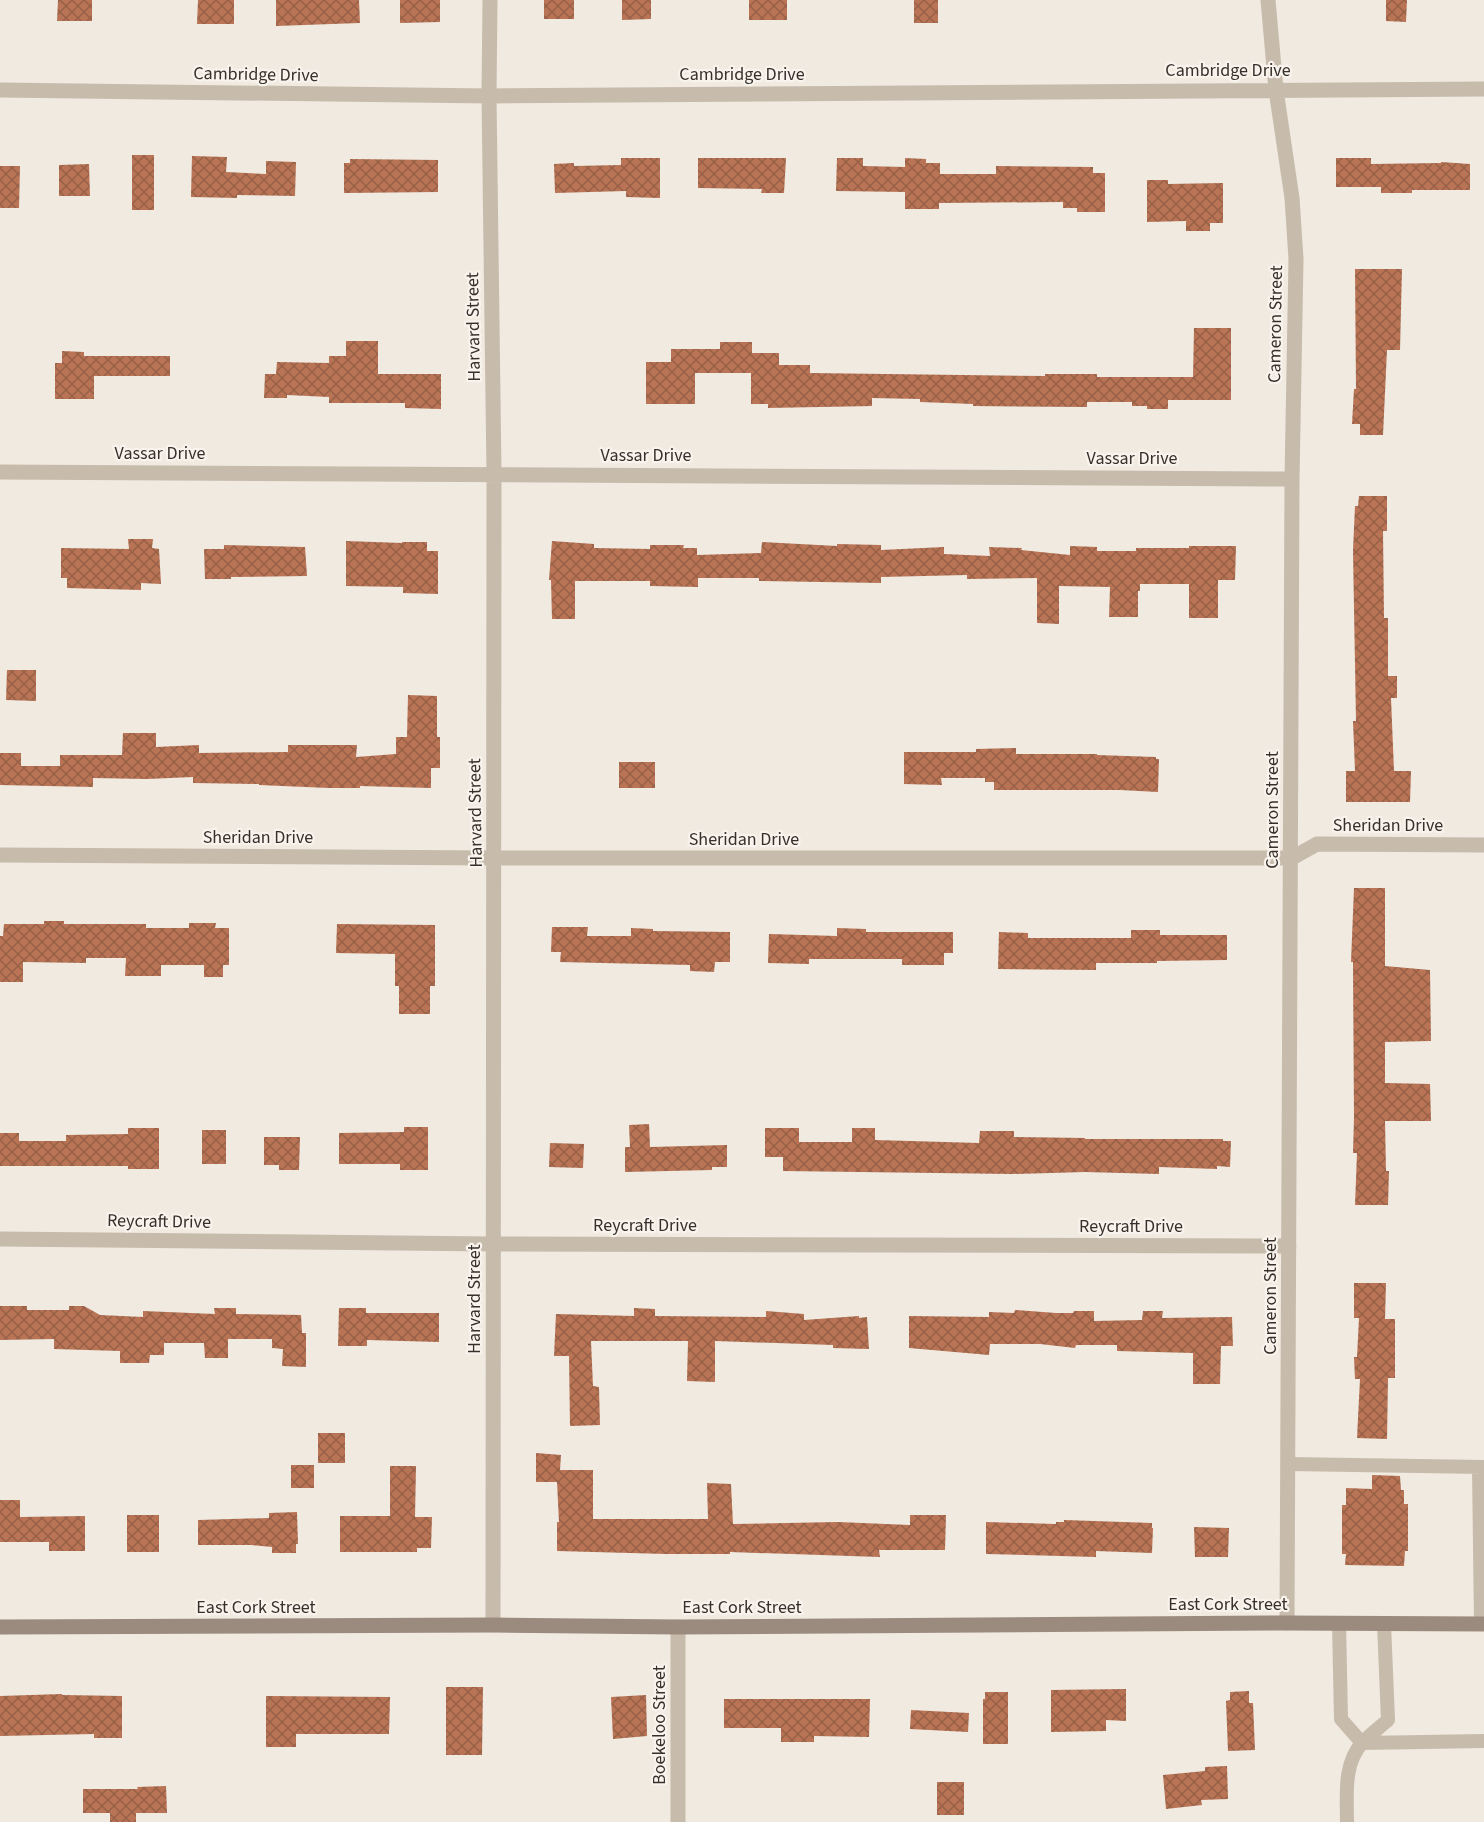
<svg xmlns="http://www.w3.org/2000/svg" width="1484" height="1822" font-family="'Source Sans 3',sans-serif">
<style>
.building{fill:url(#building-cross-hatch)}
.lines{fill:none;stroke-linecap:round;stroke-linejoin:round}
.lane{stroke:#c7bbac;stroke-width:14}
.street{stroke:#c7bbac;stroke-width:15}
.secondary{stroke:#9b8a7e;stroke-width:15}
.labels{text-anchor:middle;stroke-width:4.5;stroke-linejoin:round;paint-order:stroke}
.street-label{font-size:18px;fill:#362f2a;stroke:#f8f3ec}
</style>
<defs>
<pattern id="building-cross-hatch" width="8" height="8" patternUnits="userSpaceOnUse" patternTransform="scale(1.5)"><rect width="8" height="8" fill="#b97455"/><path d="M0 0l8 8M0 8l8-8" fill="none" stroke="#976047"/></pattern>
</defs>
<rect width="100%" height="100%" fill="#f0eae0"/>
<path class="building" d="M 58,0 L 92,0 L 92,21 L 57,21 Z
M 198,0 L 234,0 L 234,24 L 197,24 Z
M 276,0 L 359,0 L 360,23 L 276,26 Z
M 400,0 L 440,0 L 440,22 L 400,23 Z
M 544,0 L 574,0 L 574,19 L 544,19 Z
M 622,0 L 651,0 L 651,19 L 622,20 Z
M 749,0 L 787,0 L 787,20 L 749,20 Z
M 914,0 L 938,0 L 938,23 L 914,23 Z
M 1386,0 L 1407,0 L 1406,22 L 1386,21 Z
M 132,155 L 154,155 L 154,210 L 132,210 Z
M 192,156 L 227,157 L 226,172 L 266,174 L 266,161 L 296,162 L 295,196 L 237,195 L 237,198 L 191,197 Z
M 621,158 L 660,158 L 660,198 L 626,197 L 626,191 L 555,193 L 554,164 L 574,163 L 574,166 L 621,165 Z
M 698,158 L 786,158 L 784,193 L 761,193 L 762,189 L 698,188 Z
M 837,158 L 863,158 L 863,166 L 905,167 L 905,158 L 926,159 L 926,163 L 940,163 L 940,174 L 996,174 L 996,166 L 1093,167 L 1093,173 L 1105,173 L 1105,212 L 1077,212 L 1077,208 L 1063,208 L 1063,202 L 939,203 L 939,209 L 905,209 L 905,192 L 836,191 Z
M 1336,158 L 1371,158 L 1371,164 L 1441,163 L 1441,162 L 1470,164 L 1470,190 L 1412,190 L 1412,193 L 1381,193 L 1381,187 L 1336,187 Z
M 350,159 L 438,160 L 438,192 L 344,193 L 344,163 L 350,163 Z
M 89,164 L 90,196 L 59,196 L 59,165 Z
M 0,166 L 20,166 L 19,208 L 0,208 Z
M 1147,180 L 1168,180 L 1168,184 L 1223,183 L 1223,223 L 1210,223 L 1210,231 L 1186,231 L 1186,221 L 1147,222 Z
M 1355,269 L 1402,269 L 1400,350 L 1387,350 L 1383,435 L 1360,435 L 1360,424 L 1352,424 L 1354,389 L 1356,389 Z
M 1194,328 L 1231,328 L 1231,400 L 1168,400 L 1168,409 L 1147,409 L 1147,406 L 1132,406 L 1132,402 L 1087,402 L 1087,407 L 973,406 L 973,404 L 920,402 L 920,399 L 872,398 L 872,406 L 768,408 L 768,404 L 751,404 L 751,373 L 695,373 L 695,404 L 646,404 L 646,362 L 671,362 L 671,349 L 720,349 L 720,342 L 752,342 L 752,353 L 779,353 L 779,365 L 810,365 L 810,373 L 1045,376 L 1045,374 L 1097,374 L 1097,377 L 1193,377 Z
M 346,341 L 378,341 L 378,374 L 441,374 L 441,409 L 405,408 L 405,403 L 329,403 L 329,397 L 287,395 L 287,398 L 264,398 L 265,374 L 276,374 L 277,362 L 329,363 L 329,356 L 346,356 Z
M 62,351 L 84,352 L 84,356 L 170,356 L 170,376 L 94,376 L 94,399 L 55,399 L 55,363 L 62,363 Z
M 1359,496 L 1387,496 L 1387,531 L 1383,531 L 1384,618 L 1388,618 L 1388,676 L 1397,676 L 1397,698 L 1391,698 L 1394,771 L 1411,771 L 1410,802 L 1346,802 L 1346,771 L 1355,771 L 1353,721 L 1356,721 L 1353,551 L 1355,506 L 1358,506 Z
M 128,539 L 153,539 L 152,548 L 159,549 L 161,584 L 141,583 L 141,590 L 67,588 L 67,578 L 61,578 L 61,548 L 129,549 Z
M 346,541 L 402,543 L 402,542 L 427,542 L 427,551 L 438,551 L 438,594 L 403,593 L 403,587 L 346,586 Z
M 552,541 L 594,544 L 594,548 L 650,549 L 650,545 L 684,545 L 683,548 L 697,548 L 697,555 L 761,553 L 762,542 L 837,546 L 837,544 L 881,545 L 881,550 L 944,547 L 944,554 L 990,556 L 989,547 L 1022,548 L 1021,550 L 1070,555 L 1070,546 L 1097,547 L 1097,551 L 1136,551 L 1136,548 L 1189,548 L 1189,546 L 1236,546 L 1235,580 L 1218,580 L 1218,618 L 1189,618 L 1189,584 L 1140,584 L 1140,591 L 1138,591 L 1138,617 L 1109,617 L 1110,587 L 1059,586 L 1059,624 L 1037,623 L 1037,578 L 967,579 L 967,575 L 881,577 L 881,583 L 759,581 L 759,578 L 698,578 L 698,587 L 650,586 L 650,581 L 575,581 L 575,619 L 552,619 L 551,580 L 549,580 Z
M 224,545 L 305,547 L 307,576 L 231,577 L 231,579 L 205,579 L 204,549 L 224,549 Z
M 7,670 L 36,670 L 36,701 L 6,700 Z
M 408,695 L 437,696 L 437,737 L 440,737 L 440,768 L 431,768 L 431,788 L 360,786 L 360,788 L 329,788 L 259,785 L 259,784 L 193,783 L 193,777 L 147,779 L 93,778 L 93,787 L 0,785 L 0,753 L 21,753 L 21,766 L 60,766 L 60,755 L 122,755 L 123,733 L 156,733 L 156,747 L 199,745 L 199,753 L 288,752 L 288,745 L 357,745 L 356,757 L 396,754 L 396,737 L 407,737 Z
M 1016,748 L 1016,754 L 1097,754 L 1097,755 L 1156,757 L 1156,759 L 1159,759 L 1158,792 L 1120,790 L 994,790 L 994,782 L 985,782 L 985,778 L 941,778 L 942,785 L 904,784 L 904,752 L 976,752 L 976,749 Z
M 619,762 L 655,762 L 655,788 L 619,788 Z
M 1354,888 L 1385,888 L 1385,966 L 1430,970 L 1431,1041 L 1385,1042 L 1385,1083 L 1430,1084 L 1431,1121 L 1385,1121 L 1386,1171 L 1389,1171 L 1388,1205 L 1355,1205 L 1357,1153 L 1353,1153 L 1354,1118 L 1353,962 L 1351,962 Z
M 44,921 L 64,921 L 64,924 L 146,924 L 146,928 L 189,928 L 189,923 L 216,923 L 215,928 L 229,928 L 229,965 L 223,965 L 223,977 L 204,977 L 204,965 L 161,965 L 161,976 L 125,976 L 126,958 L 86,958 L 86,963 L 23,962 L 23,982 L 0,982 L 0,936 L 3,936 L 4,924 L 44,924 Z
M 337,924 L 435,925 L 435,986 L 430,986 L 430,1014 L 399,1014 L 399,986 L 395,986 L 395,954 L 336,953 Z
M 552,927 L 588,927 L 587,936 L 631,936 L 631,928 L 653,929 L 653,931 L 730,932 L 730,962 L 715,962 L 714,972 L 690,971 L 690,965 L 560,962 L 561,952 L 551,952 Z
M 837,928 L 866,929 L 866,932 L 953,932 L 953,953 L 944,953 L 944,965 L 902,965 L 902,959 L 809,959 L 809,964 L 768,963 L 769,934 L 837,936 Z
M 1131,930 L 1160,930 L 1160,935 L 1227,935 L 1227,960 L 1157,961 L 1157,963 L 1096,963 L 1096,970 L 998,969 L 999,932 L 1028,933 L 1028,938 L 1131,938 Z
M 649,1124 L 650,1147 L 727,1145 L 727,1167 L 712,1167 L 712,1170 L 625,1172 L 625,1147 L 630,1147 L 629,1125 Z
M 404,1127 L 428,1127 L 428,1170 L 400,1170 L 400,1164 L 339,1164 L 339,1133 L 404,1132 Z
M 128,1128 L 159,1128 L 159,1169 L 128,1169 L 128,1166 L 0,1166 L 0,1133 L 19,1133 L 19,1141 L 66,1141 L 66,1135 L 128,1134 Z
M 765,1128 L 799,1128 L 799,1142 L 852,1142 L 852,1128 L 875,1128 L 875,1140 L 979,1143 L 980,1131 L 1014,1131 L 1014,1137 L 1085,1138 L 1085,1139 L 1223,1139 L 1223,1141 L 1231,1141 L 1230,1167 L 1217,1166 L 1217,1169 L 1159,1167 L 1159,1174 L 1085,1172 L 1013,1174 L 783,1171 L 783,1157 L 765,1157 Z
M 202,1130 L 226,1130 L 226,1164 L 202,1164 Z
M 264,1137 L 300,1137 L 299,1170 L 279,1170 L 279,1165 L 264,1165 Z
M 550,1143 L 584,1144 L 583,1168 L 549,1167 Z
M 1354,1283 L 1386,1283 L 1385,1319 L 1395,1319 L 1395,1378 L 1388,1378 L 1387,1439 L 1357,1438 L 1360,1379 L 1355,1379 L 1354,1357 L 1357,1357 L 1359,1318 L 1354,1318 Z
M 0,1306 L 27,1306 L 27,1310 L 69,1310 L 69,1306 L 84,1306 L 100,1315 L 143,1317 L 143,1311 L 215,1314 L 214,1308 L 236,1308 L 236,1314 L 301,1315 L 302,1333 L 306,1333 L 306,1367 L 282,1366 L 283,1349 L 272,1348 L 272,1339 L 228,1339 L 228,1358 L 205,1358 L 204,1343 L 164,1343 L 164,1355 L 150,1355 L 149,1363 L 120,1363 L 120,1351 L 54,1349 L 54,1339 L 0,1340 Z
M 339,1308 L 366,1308 L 366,1313 L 439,1313 L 439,1342 L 367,1340 L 367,1346 L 338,1346 Z
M 634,1308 L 655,1309 L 655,1316 L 766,1317 L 766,1311 L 804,1314 L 804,1320 L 859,1316 L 859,1318 L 867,1317 L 869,1349 L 833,1348 L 833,1345 L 715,1341 L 715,1382 L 687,1381 L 688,1341 L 591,1341 L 593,1386 L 599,1387 L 600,1425 L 570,1426 L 569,1356 L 554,1356 L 556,1314 L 634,1316 Z
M 1015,1310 L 1056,1313 L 1073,1313 L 1074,1311 L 1094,1311 L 1094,1321 L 1142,1320 L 1143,1311 L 1163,1311 L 1162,1318 L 1232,1317 L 1233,1346 L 1221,1346 L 1220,1384 L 1193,1384 L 1193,1353 L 1117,1351 L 1117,1345 L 1076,1345 L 1075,1348 L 1040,1344 L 990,1344 L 989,1355 L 909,1348 L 909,1316 L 989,1317 L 989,1312 L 1014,1313 Z
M 318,1433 L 345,1433 L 345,1463 L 318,1463 Z
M 536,1453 L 561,1455 L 560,1470 L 593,1470 L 593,1519 L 708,1519 L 707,1483 L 731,1484 L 733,1524 L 838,1522 L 910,1525 L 910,1515 L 946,1515 L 945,1550 L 879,1550 L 880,1557 L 730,1552 L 730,1554 L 666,1554 L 557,1551 L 557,1522 L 559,1522 L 557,1482 L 536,1482 Z
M 291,1465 L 314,1465 L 314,1488 L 291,1488 Z
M 390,1466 L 416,1466 L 415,1517 L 432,1517 L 431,1548 L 417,1548 L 417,1552 L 340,1552 L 340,1516 L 390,1516 Z
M 1372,1475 L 1400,1476 L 1401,1490 L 1404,1490 L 1404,1504 L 1408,1504 L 1408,1551 L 1405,1551 L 1404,1566 L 1345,1565 L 1346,1554 L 1342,1554 L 1342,1505 L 1346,1505 L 1346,1488 L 1372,1489 Z
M 0,1500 L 20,1500 L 20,1517 L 85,1516 L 85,1551 L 49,1551 L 49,1542 L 0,1542 Z
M 297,1512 L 298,1544 L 296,1544 L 296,1553 L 272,1553 L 272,1547 L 251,1545 L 198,1545 L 198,1520 L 269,1518 L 269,1513 Z
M 127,1515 L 159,1515 L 159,1552 L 127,1552 Z
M 1064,1520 L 1152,1523 L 1152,1528 L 1153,1528 L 1152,1553 L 1096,1551 L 1096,1557 L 986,1554 L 986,1522 L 1056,1524 L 1056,1522 L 1064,1522 Z
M 1194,1527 L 1229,1528 L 1228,1557 L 1195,1557 Z
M 446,1687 L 483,1687 L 482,1755 L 446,1755 Z
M 1126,1689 L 1126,1721 L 1106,1720 L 1106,1731 L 1051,1732 L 1051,1690 Z
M 1249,1691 L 1249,1703 L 1253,1703 L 1255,1750 L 1228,1751 L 1226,1701 L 1230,1700 L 1230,1692 Z
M 985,1692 L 1008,1692 L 1008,1744 L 983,1744 L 983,1699 L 985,1699 Z
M 62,1694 L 62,1695 L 122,1696 L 122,1738 L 94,1738 L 94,1734 L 0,1736 L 0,1696 Z
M 646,1695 L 647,1736 L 613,1739 L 611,1697 Z
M 266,1696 L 390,1697 L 389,1734 L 296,1734 L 296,1747 L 266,1747 Z
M 724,1699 L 870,1699 L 869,1737 L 814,1736 L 814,1742 L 781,1742 L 781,1728 L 724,1728 Z
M 911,1710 L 969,1713 L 968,1732 L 910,1729 Z
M 1227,1766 L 1228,1799 L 1201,1800 L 1202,1805 L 1166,1809 L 1163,1775 L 1205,1771 L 1205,1767 Z
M 937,1782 L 964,1782 L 964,1815 L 937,1815 Z
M 166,1786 L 167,1813 L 136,1813 L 136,1822 L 110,1822 L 110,1813 L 83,1813 L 83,1789 L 138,1789 L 137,1787 Z"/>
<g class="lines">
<path class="lane" d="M 1288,1464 L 1484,1467
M 1479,1467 L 1481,1624
M 1339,1624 L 1341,1719 L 1362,1743 L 1484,1741
M 1347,1822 C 1347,1795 1343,1763 1363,1742 C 1371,1734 1380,1727 1388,1720 L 1384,1624"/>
<path class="street" d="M 490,0 L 489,96 L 494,474 L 493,1625
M 1268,0 L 1276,90 L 1292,198 L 1296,259 L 1292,479 L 1287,1623
M 0,90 L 489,96 L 1484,89
M 0,472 L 1292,479
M 0,855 L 495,858 L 1292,858 L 1317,844 L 1484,845
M 0,1239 L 493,1244 L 1289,1246
M 678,1627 L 678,1822"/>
<path class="secondary" d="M 0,1627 L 493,1625 L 678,1627 L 1287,1623 L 1484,1624"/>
</g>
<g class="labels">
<g class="street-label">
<text x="1228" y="76">Cambridge Drive</text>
<text transform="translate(256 74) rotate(1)" y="6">Cambridge Drive</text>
<text x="742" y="80">Cambridge Drive</text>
<text transform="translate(1275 324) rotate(-89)" y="6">Cameron Street</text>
<text transform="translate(473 327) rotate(-91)" y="6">Harvard Street</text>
<text x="160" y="459">Vassar Drive</text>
<text x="646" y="461">Vassar Drive</text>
<text x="1132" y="464">Vassar Drive</text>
<text transform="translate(1272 810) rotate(-90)" y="6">Cameron Street</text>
<text transform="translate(475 813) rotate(-91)" y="6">Harvard Street</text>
<text x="1388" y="831">Sheridan Drive</text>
<text x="258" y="843">Sheridan Drive</text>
<text x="744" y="845">Sheridan Drive</text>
<text transform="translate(159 1221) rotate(1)" y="6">Reycraft Drive</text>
<text x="645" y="1231">Reycraft Drive</text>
<text x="1131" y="1232">Reycraft Drive</text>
<text transform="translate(1270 1296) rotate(-90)" y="6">Cameron Street</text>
<text transform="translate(474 1299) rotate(-90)" y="6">Harvard Street</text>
<text x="1228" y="1610">East Cork Street</text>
<text x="256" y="1613">East Cork Street</text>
<text x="742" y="1613">East Cork Street</text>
<text transform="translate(659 1725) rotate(-90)" y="6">Boekeloo Street</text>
</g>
</g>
</svg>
